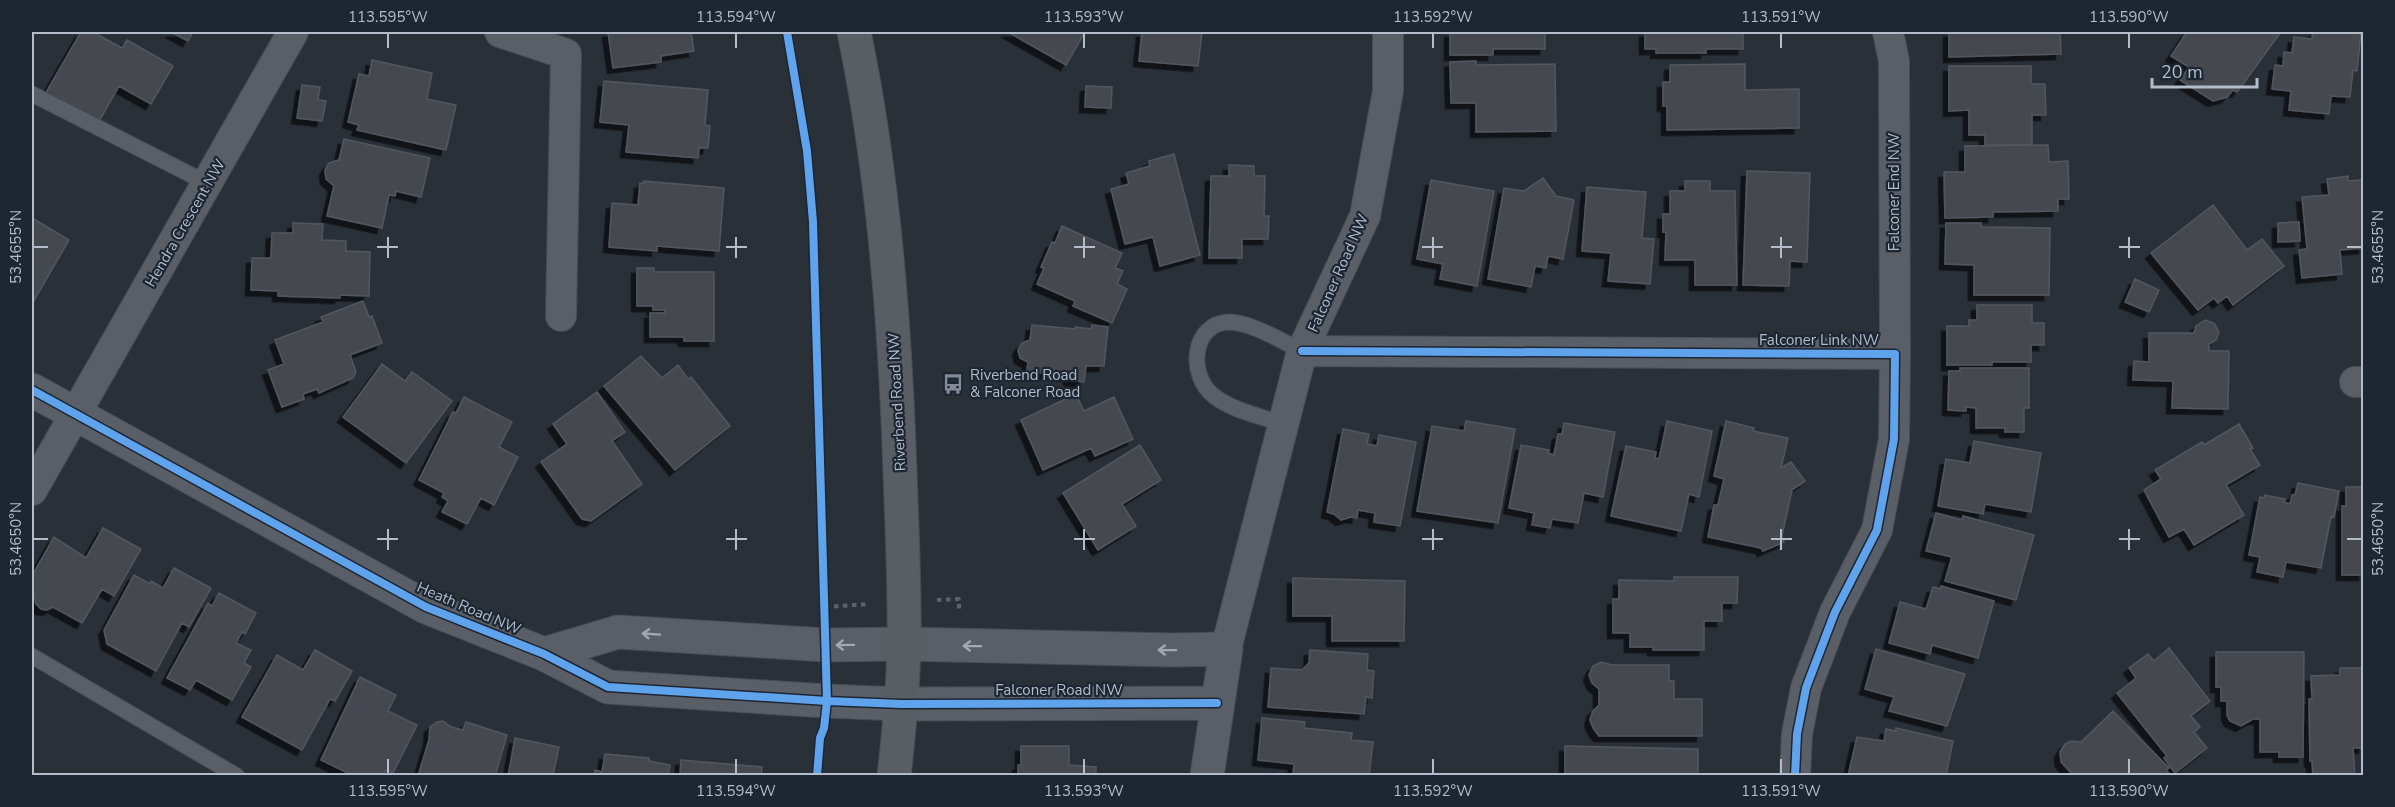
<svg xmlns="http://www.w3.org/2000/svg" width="2395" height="807" font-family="'Nunito Sans',sans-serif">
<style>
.building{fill:#444950;stroke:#52575f;stroke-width:1.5;filter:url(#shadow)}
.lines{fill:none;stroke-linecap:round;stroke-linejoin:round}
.service-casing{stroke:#484c53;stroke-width:17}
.minor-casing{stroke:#484c53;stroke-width:32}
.tertiary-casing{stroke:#484c53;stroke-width:35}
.secondary-casing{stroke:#484c53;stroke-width:35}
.path{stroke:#5d636a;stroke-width:4;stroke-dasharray:4.5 4.5;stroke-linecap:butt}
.service{stroke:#5a5e66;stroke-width:15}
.minor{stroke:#5a5e66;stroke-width:30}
.tertiary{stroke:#5a5e66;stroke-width:33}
.secondary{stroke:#595d64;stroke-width:33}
.cycleway-casing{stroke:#1d2633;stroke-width:11}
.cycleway{stroke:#60a3ed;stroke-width:8}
.oneway{stroke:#a2a9b5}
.ticks{fill:none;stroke:#b4bcc9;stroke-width:2}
.labels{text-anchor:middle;stroke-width:4.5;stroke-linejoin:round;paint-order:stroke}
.street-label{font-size:15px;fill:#b4bcc9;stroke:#1d2633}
.poi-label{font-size:15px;fill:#b4bcc9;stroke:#1d2633;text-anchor:start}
.neatline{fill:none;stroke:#b4bcc9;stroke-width:2}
.ticks-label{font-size:15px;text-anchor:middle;fill:#b4bcc9}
</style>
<defs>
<filter id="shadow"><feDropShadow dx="-5.5" dy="5.5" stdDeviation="0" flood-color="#0009"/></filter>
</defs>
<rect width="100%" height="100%" fill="#2a3038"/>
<path class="building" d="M 81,32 L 93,32 L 122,48 L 127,40 L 173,66 L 151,104 L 119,86 L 97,125 L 44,96 Z
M 171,32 L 193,32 L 188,41 Z
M 608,32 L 691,32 L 694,51 L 661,56 L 661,62 L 613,68 Z
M 1008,32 L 1085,32 L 1066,65 Z
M 1142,32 L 1202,32 L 1198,66 L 1139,61 Z
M 1450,32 L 1545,32 L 1545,49 L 1493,49 L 1493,55 L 1450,55 Z
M 1645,32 L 1743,32 L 1743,49 L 1706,49 L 1706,53 L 1656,53 L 1656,49 L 1645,49 Z
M 1949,32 L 2060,32 L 2061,54 L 1949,57 Z
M 2187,32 L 2281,32 L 2237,92 L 2233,90 L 2227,97 L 2213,101 L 2180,80 L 2189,67 L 2171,56 Z
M 2313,32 L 2361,32 L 2357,71 L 2353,70 L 2350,97 L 2331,96 L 2329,114 L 2289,110 L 2291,91 L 2272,89 L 2275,65 L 2283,66 L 2284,52 L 2292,53 L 2294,37 L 2312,39 Z
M 372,60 L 432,73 L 427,99 L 456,105 L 446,150 L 357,130 L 359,125 L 348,122 L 359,74 L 369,76 Z
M 1476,61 L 1476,65 L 1555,64 L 1556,131 L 1476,132 L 1476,103 L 1451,103 L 1450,62 Z
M 1745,64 L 1745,90 L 1799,89 L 1799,128 L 1667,130 L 1667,106 L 1663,106 L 1663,82 L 1670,82 L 1670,65 Z
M 1949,66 L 2031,66 L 2031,84 L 2045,84 L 2046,115 L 2032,115 L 2032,145 L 1985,145 L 1985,135 L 1969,135 L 1969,110 L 1949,111 Z
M 604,81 L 708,90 L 705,125 L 710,126 L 708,148 L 699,148 L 698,158 L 626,152 L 629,125 L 600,122 Z
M 302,85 L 320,87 L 318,100 L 326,101 L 322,121 L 297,118 Z
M 1086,86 L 1112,87 L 1111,108 L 1085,107 Z
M 344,139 L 430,158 L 421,197 L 396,191 L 395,196 L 389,195 L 382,228 L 327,216 L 334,186 L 326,179 L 325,170 L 329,163 L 339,160 Z
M 2048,145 L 2049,162 L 2068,161 L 2069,199 L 2058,199 L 2058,211 L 1993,212 L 1993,217 L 1945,218 L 1944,172 L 1965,172 L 1965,146 Z
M 1174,154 L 1200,255 L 1160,266 L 1153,237 L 1125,244 L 1111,189 L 1129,184 L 1126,173 L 1150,166 L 1149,161 Z
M 1229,165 L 1254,166 L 1254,176 L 1265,176 L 1264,216 L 1269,216 L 1268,239 L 1242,239 L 1242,258 L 1209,258 L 1211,176 L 1229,176 Z
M 1747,171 L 1810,173 L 1807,262 L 1790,261 L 1789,286 L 1743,285 Z
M 2348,176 L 2348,181 L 2362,180 L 2364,248 L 2340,250 L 2342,274 L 2302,278 L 2299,250 L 2307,249 L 2302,197 L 2329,195 L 2327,179 Z
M 1543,178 L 1556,196 L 1574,200 L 1563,259 L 1548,256 L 1546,268 L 1535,266 L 1531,287 L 1488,279 L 1504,188 L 1524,191 Z
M 1431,180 L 1494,191 L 1477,286 L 1440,279 L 1443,264 L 1417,259 Z
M 644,181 L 724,188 L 719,251 L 657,246 L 657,251 L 609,247 L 612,203 L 638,205 L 640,183 L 644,183 Z
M 1685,181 L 1710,181 L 1710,191 L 1735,191 L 1737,285 L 1695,285 L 1695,260 L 1665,260 L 1666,232 L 1663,232 L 1663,214 L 1670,214 L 1670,191 L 1685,191 Z
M 1587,187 L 1646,192 L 1642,238 L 1654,239 L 1650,284 L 1608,281 L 1611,253 L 1582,251 Z
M 2213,205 L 2247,250 L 2262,239 L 2284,266 L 2233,305 L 2227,296 L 2218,303 L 2214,298 L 2198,310 L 2151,253 Z
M 32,218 L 69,240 L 32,304 Z
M 2299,222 L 2300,241 L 2278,242 L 2278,223 Z
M 293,223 L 323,224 L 322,240 L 346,241 L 346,251 L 370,252 L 369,296 L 340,295 L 340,298 L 278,296 L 278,291 L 251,290 L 252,258 L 271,258 L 272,233 L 293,233 Z
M 1946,223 L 1981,223 L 1981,227 L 2050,228 L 2049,295 L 1974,295 L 1974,265 L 1945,264 Z
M 1062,226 L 1122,253 L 1115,268 L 1123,271 L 1117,284 L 1127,289 L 1112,323 L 1073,306 L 1075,301 L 1037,284 L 1044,268 L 1041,267 L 1052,242 L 1055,243 Z
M 637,268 L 654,268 L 654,272 L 714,272 L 714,341 L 684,341 L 684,337 L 650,337 L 650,313 L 665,313 L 665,310 L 653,310 L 653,306 L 637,306 Z
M 2135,279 L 2159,290 L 2149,312 L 2125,302 Z
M 363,301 L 369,317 L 372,316 L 382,343 L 350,355 L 356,372 L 353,378 L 319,393 L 317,389 L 303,394 L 304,399 L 282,407 L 268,370 L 284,364 L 275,340 L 323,322 L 321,317 Z
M 1977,305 L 2032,305 L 2032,323 L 2044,323 L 2044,345 L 2031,345 L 2031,362 L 1992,362 L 1992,365 L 1947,365 L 1947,326 L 1969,326 L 1969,320 L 1977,320 Z
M 2205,320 L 2214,323 L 2219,332 L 2216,340 L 2209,344 L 2209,351 L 2229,351 L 2228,409 L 2172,408 L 2173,381 L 2133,380 L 2134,361 L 2149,362 L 2149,333 L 2194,333 L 2196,326 Z
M 1032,325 L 1075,329 L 1075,327 L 1091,329 L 1092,325 L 1108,327 L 1104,366 L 1086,366 L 1084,382 L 1069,380 L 1069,376 L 1027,371 L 1028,362 L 1020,358 L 1018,350 L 1022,343 L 1030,340 Z
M 641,356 L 662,378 L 678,365 L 688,379 L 691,377 L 730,426 L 675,470 L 604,386 Z
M 382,364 L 405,381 L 412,372 L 452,401 L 406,463 L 343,417 Z
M 1960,368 L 2029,368 L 2029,408 L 2024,408 L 2024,432 L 2005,432 L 2005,428 L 1976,428 L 1976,408 L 1966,407 L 1966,411 L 1948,410 L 1949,371 L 1960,371 Z
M 597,392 L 625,432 L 612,441 L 642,484 L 591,521 L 582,519 L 541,462 L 567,444 L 553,424 Z
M 1076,394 L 1084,411 L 1114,397 L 1133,439 L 1095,456 L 1091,448 L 1043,470 L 1021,420 Z
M 464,397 L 512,422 L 499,447 L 518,457 L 494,505 L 481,498 L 467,524 L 442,512 L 448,501 L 442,497 L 444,493 L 419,480 L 453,412 L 456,413 Z
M 1466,421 L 1515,429 L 1498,523 L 1417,511 L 1432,426 L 1464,431 Z
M 1667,421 L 1712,431 L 1699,497 L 1689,494 L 1681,531 L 1611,516 L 1626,446 L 1656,452 L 1655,458 L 1659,459 Z
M 1726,421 L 1754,428 L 1753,431 L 1788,438 L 1781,468 L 1791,462 L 1805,481 L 1792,490 L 1782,536 L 1784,542 L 1763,551 L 1761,548 L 1708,537 L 1714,505 L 1718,505 L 1724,479 L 1714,476 Z
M 1564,423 L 1615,432 L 1603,497 L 1584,493 L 1578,523 L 1552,519 L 1550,528 L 1532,525 L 1534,513 L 1509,508 L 1521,445 L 1549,450 L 1548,453 L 1554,455 L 1558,434 L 1562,434 Z
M 2239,424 L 2253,448 L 2250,449 L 2260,465 L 2226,485 L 2244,515 L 2194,545 L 2184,529 L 2169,537 L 2144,490 L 2161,479 L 2155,470 L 2202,442 L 2204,445 Z
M 1343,429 L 1369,434 L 1367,444 L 1377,446 L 1379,435 L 1416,442 L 1400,526 L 1374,522 L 1375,513 L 1358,510 L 1357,518 L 1351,517 L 1341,520 L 1334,514 L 1327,512 Z
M 1974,441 L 2041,453 L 2031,512 L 1985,504 L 1983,514 L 1938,506 L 1946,459 L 1970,463 Z
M 1140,445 L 1161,480 L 1122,504 L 1136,526 L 1098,550 L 1063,493 Z
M 2298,483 L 2339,491 L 2334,517 L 2331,516 L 2321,568 L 2286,562 L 2283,577 L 2257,572 L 2260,557 L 2249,555 L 2260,497 L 2264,498 L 2265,495 L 2285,499 L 2284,502 L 2290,504 L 2292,495 L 2295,495 Z
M 2346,487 L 2364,487 L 2364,575 L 2342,575 L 2342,506 L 2346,506 Z
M 1936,513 L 1962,520 L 1963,516 L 2034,535 L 2016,600 L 1945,581 L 1952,557 L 1926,551 Z
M 103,528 L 141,549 L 114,596 L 102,589 L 82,623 L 53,607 L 47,610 L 41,609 L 36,604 L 35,599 L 32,597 L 32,576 L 54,537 L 86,558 Z
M 174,568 L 211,588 L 189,627 L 182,623 L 156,671 L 107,644 L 104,630 L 134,575 L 150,584 L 151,581 L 163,588 Z
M 1674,577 L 1738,577 L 1737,603 L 1722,603 L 1722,621 L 1704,621 L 1704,650 L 1653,650 L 1653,647 L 1630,647 L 1630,633 L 1613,633 L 1613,599 L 1619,599 L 1619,580 L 1674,581 Z
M 1293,578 L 1405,581 L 1404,641 L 1332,641 L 1332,616 L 1293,616 Z
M 1941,586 L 1994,601 L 1978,658 L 1932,645 L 1930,654 L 1889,643 L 1900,602 L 1926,609 L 1933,587 L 1940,589 Z
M 219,593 L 256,613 L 245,634 L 242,632 L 236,643 L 251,650 L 244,663 L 251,667 L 232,700 L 196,680 L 190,690 L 167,678 L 208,603 L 212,606 Z
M 2169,648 L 2210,701 L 2191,716 L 2200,727 L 2194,732 L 2207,748 L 2175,773 L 2164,758 L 2167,756 L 2117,693 L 2136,678 L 2129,668 L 2148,654 L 2154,661 Z
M 1876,649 L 1965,674 L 1947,726 L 1889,711 L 1894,697 L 1865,689 Z
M 315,650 L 352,671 L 335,701 L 330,699 L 302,750 L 242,717 L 277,655 L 303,670 Z
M 1310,650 L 1368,654 L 1367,670 L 1374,671 L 1372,698 L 1366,697 L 1364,714 L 1268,707 L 1271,668 L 1302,670 L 1309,663 Z
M 2216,652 L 2304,652 L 2303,757 L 2279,757 L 2279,752 L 2260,752 L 2260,719 L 2253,719 L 2241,726 L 2230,721 L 2227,715 L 2227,701 L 2221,701 L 2221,687 L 2216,687 Z
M 1601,662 L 1612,665 L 1669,665 L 1669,681 L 1674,681 L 1674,699 L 1702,699 L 1702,736 L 1599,736 L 1593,728 L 1590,720 L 1593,711 L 1599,705 L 1599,689 L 1592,683 L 1589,675 L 1593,666 Z
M 2340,668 L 2364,668 L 2364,748 L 2353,748 L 2355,776 L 2313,776 L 2312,761 L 2310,761 L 2309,699 L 2312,699 L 2311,676 L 2340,675 Z
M 360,677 L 396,695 L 388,711 L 417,725 L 393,773 L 386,770 L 383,776 L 348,776 L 348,773 L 321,760 Z
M 2113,711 L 2169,768 L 2166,770 L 2171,776 L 2074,776 L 2061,762 L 2060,752 L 2065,744 L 2071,741 L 2081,742 Z
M 1262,718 L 1305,722 L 1304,728 L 1352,733 L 1351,740 L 1373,742 L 1369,776 L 1293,776 L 1294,764 L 1258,760 Z
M 443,721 L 451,727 L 463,730 L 466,722 L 507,735 L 495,776 L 418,776 L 429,740 L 430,727 L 437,722 Z
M 1896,728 L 1953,741 L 1946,776 L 1848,776 L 1857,737 L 1884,741 L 1886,729 L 1896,731 Z
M 515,738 L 559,747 L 553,775 L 555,776 L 508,776 Z
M 1021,746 L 1069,746 L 1069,765 L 1096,767 L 1096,776 L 1018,776 L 1018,765 L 1021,765 Z
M 1565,746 L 1698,749 L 1698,776 L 1565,774 Z
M 605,754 L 649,758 L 649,761 L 670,765 L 668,776 L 594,776 L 595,770 L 602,772 Z
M 681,760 L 762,767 L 761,776 L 680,776 Z"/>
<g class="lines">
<g class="service-casing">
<path id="service" d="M 32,94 L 207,183
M 1283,424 C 1261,416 1233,411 1214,396 C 1187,375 1192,323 1229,322 C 1251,322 1283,342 1302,351
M 32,656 L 237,776"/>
</g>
<g class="minor-casing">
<path id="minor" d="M 500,32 L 566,54 L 561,316
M 1888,32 L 1894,61 L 1895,354
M 1302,351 L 1895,354 L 1894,439 L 1877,530 L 1835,612 L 1806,688 L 1797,734 L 1795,776
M 2355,382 L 2364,382
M 32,490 L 293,32
M 1226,649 L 1302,351 L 1365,216 L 1388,91 L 1388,32"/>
</g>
<g class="tertiary-casing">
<path id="tertiary" d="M 32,390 L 426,607 L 544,654 L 608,687 L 827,701 L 901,704 L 1217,703
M 544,654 L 618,632 L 826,645 L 904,644 L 1172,650 L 1226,649 L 1207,776"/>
</g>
<g class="secondary-casing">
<path id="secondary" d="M 854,32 C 884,177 895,325 900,472 C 902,530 905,587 904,645 C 903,688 899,732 894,776"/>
</g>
<path class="path" d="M 787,32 L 807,151 L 813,222 L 825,611
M 937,600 L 959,599 L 959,610
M 825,607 L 869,604"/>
<use href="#service" class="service"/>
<use href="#minor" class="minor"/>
<use href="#tertiary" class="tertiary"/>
<use href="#secondary" class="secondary"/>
<g class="cycleway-casing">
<path id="cycleway" d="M 787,32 L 807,151 L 813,222 L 827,701 L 824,728 L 820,738 L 817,776
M 1302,351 L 1895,354 L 1894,439 L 1877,530 L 1835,612 L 1806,688 L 1797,734 L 1795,776
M 32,390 L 426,607 L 544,654 L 608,687 L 827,701 L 901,704 L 1217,703"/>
</g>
<use href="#cycleway" class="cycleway"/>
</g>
<defs><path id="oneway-shaft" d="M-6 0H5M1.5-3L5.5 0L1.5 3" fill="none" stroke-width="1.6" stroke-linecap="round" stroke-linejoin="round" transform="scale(1.5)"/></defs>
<g class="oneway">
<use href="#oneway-shaft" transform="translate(651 634) rotate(-176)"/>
<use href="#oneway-shaft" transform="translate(845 645) rotate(179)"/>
<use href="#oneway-shaft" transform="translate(972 646) rotate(-179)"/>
<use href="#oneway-shaft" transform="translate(1167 650) rotate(-179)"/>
</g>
<path class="ticks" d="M 388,33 L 388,48M 736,33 L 736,48M 1084,33 L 1084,48M 1433,33 L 1433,48M 1781,33 L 1781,48M 2129,33 L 2129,48M 388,237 L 388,258M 736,237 L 736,258M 1084,237 L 1084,258M 1433,237 L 1433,258M 1781,237 L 1781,258M 2129,237 L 2129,258M 33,247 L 48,247M 377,247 L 398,247M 726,247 L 747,247M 1074,247 L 1095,247M 1422,247 L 1443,247M 1771,247 L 1792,247M 2119,247 L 2140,247M 2347,247 L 2362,247M 388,529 L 388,550M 736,529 L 736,550M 1084,529 L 1084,550M 1433,529 L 1433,550M 1781,529 L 1781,550M 2129,529 L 2129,550M 33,539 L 48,539M 377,539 L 398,539M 726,539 L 747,539M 1074,539 L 1095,539M 1422,539 L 1443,539M 1771,539 L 1792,539M 2119,539 L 2140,539M 2347,539 L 2362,539M 388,759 L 388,774M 736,759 L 736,774M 1084,759 L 1084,774M 1433,759 L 1433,774M 1781,759 L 1781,774M 2129,759 L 2129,774"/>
<defs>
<g id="bus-bare" transform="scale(1.62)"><path d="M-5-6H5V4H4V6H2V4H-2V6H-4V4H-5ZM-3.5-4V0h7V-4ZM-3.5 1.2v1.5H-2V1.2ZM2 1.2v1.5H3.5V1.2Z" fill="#848b96" stroke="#1d2633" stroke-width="2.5" paint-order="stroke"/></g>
</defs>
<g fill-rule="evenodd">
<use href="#bus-bare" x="953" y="384"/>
</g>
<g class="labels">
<g class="street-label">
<text transform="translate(1894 192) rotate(-90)" y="5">Falconer End NW</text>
<text transform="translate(185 223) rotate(-60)" y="5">Hendra Crescent NW</text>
<text transform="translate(1338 273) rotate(-66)" y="5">Falconer Road NW</text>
<text x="1819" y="345">Falconer Link NW</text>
<text transform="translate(897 402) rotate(-93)" y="5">Riverbend Road NW</text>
<text transform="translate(469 608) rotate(23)" y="5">Heath Road NW</text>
<text x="1059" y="695">Falconer Road NW</text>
</g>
<g class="poi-label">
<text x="970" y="380">Riverbend Road<tspan x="970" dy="17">&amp; Falconer Road</tspan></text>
</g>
</g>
<rect width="2395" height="807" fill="none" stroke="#1d2633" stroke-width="66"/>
<path d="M2152 78v9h105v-9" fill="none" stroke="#b4bcc9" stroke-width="3"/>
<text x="2161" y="78" font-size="18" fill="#b4bcc9" stroke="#1d2633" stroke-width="4.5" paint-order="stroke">20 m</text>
<rect x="33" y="33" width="2329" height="741" class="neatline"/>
<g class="ticks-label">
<text x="388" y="22">113.595°W</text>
<text x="736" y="22">113.594°W</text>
<text x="1084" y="22">113.593°W</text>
<text x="1433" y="22">113.592°W</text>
<text x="1781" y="22">113.591°W</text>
<text x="2129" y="22">113.590°W</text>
<text transform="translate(16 247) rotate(-90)" y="5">53.4655°N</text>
<text transform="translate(2378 247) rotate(-90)" y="5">53.4655°N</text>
<text transform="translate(16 539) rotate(-90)" y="5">53.4650°N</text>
<text transform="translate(2378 539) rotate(-90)" y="5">53.4650°N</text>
<text x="388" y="796">113.595°W</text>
<text x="736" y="796">113.594°W</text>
<text x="1084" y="796">113.593°W</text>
<text x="1433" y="796">113.592°W</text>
<text x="1781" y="796">113.591°W</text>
<text x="2129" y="796">113.590°W</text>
</g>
</svg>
